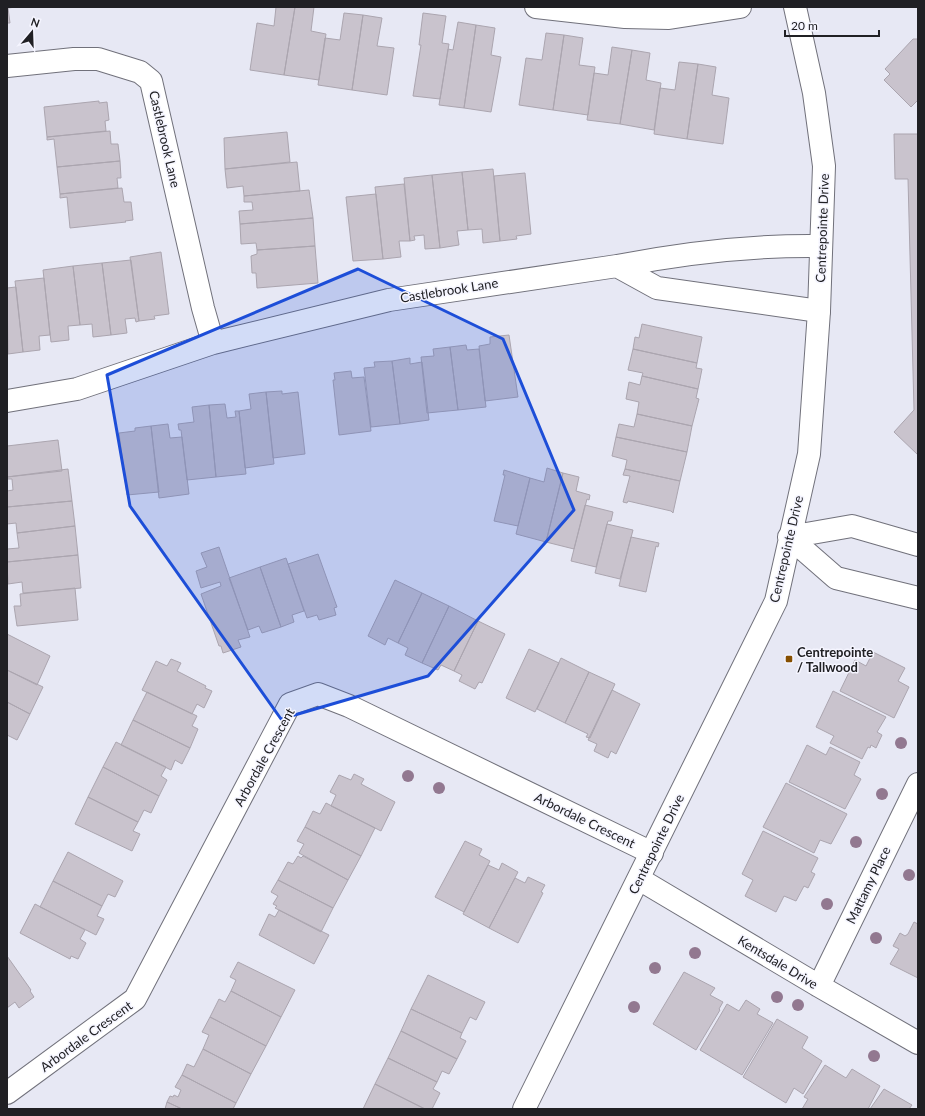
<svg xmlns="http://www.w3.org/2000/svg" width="925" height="1116" font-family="Lato,sans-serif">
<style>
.building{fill:#c9c3cd;stroke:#aba5af}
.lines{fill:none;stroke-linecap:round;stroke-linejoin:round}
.minor-casing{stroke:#71717b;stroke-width:24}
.tertiary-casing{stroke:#71717b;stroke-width:24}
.minor{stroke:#fff;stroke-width:22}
.tertiary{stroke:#fff;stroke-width:22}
.tree{fill:#927890}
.marked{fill:#1d4ed8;fill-opacity:0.2;stroke:#1d4ed8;stroke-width:3;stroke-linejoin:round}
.poi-dot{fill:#864f00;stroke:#f5f5ff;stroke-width:1.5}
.labels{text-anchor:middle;stroke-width:3;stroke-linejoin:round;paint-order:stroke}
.street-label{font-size:13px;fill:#202024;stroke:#f5f5ff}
.poi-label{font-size:13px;font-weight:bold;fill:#202024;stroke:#f5f5ff;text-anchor:start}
</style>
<rect width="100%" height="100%" fill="#e7e8f4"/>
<path class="building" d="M 7,7 L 16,7 L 8,8 L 10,23 L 7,23 Z
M 276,7 L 295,7 L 284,75 L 250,70 L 257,23 L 274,26 Z
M 295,7 L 314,7 L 311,31 L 326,34 L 319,80 L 284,75 Z
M 344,13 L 363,15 L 352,90 L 318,85 L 325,38 L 340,40 Z
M 423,13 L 446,16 L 442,43 L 449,44 L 440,99 L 413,96 L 421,45 L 419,45 Z
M 363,15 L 382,18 L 377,46 L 394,48 L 387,95 L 352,90 Z
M 458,22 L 476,25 L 464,108 L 439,105 L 448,49 L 453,50 Z
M 476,25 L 495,28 L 491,55 L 501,57 L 491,112 L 464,108 Z
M 546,33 L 564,35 L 553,110 L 519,105 L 526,58 L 542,60 Z
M 564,35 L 583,38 L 579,65 L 595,67 L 588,115 L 553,110 Z
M 913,39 L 918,39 L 918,100 L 911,107 L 884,80 L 890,74 L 885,69 Z
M 612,47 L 632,50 L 620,124 L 587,120 L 594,73 L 608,75 Z
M 632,50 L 650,53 L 646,80 L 661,83 L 654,130 L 620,124 Z
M 679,62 L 698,64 L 687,139 L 654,134 L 660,88 L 675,90 Z
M 698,64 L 716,67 L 712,95 L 729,98 L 723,144 L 687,139 Z
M 99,101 L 99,103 L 107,102 L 109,120 L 105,121 L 106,131 L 47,137 L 44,107 Z
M 110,131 L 111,144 L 118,144 L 120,161 L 57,167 L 54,139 L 47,140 L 47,137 Z
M 287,132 L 290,162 L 225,169 L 224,138 Z
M 894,134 L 918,134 L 918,455 L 894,432 L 914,410 L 908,179 L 895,179 Z
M 120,161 L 121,178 L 117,178 L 118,188 L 60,194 L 57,167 Z
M 297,162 L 300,191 L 244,196 L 243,186 L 227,188 L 225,169 Z
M 493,169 L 500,241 L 483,243 L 482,229 L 468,230 L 462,172 Z
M 462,172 L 468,230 L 457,231 L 459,245 L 440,248 L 432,175 Z
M 525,173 L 531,234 L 516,236 L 517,239 L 500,241 L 494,176 Z
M 432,175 L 440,248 L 425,249 L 424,235 L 414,236 L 415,240 L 410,241 L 404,178 Z
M 404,184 L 410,241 L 399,241 L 401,257 L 383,259 L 375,187 Z
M 122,188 L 124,202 L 131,202 L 133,220 L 125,221 L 126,222 L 70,228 L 67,197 L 60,198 L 60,194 Z
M 309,190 L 313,218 L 240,224 L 239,211 L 253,210 L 252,202 L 244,202 L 244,196 Z
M 376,194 L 383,259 L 353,261 L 346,197 Z
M 313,218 L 315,246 L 257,250 L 256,243 L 241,244 L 240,224 Z
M 315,246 L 318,283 L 257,288 L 256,273 L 252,273 L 251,256 L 257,254 L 257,250 Z
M 161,252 L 169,314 L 154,316 L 155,319 L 139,321 L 130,257 Z
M 131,260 L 139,321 L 136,322 L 135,318 L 125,319 L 127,333 L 111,335 L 102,263 Z
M 102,263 L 111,335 L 93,337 L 92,324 L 80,325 L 73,266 Z
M 73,266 L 80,325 L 68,326 L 69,340 L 51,342 L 43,270 Z
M 44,278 L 50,335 L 39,336 L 40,350 L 23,352 L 15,281 Z
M 16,287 L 23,352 L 8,354 L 7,288 Z
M 642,324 L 702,337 L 697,363 L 633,349 L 635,337 L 639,338 Z
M 509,335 L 518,397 L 485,401 L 479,346 L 490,344 L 490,337 Z
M 466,345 L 467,350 L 479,349 L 486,407 L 458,410 L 450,347 Z
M 450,347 L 458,410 L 427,413 L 421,357 L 434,356 L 433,349 Z
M 633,349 L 697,363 L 696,368 L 702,369 L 698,389 L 642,376 L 643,373 L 628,370 Z
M 410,358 L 410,364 L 422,362 L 429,420 L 400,424 L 392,361 Z
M 392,361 L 400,424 L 371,427 L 364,368 L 375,367 L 374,362 Z
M 351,371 L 352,378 L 364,377 L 371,431 L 339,435 L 333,380 L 335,380 L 334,373 Z
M 642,376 L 698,389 L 696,398 L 699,399 L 692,426 L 637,414 L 639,402 L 626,399 L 629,382 L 640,385 Z
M 282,391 L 282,394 L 298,392 L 305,454 L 273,458 L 266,392 Z
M 266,392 L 274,464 L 245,468 L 239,411 L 251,409 L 249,394 Z
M 225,404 L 227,418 L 236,417 L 235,411 L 239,411 L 246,474 L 216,477 L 209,405 Z
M 209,405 L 216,477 L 187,480 L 181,430 L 179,430 L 178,424 L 194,422 L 192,407 Z
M 637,414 L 692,426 L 687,452 L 616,437 L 619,424 L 634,427 Z
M 168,424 L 170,438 L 182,437 L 189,494 L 159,498 L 151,426 Z
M 151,426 L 159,492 L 127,495 L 119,433 L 135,431 L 135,428 Z
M 616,437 L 687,452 L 680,481 L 625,469 L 627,460 L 612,456 Z
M 58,440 L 62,471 L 7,477 L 7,446 Z
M 547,468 L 563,473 L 546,542 L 516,534 L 530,478 L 544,482 Z
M 68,469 L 72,501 L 7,507 L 7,491 L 13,490 L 12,479 L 7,479 L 7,477 Z
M 625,469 L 680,481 L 673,513 L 671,511 L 628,501 L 627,503 L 623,502 L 630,476 L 623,475 Z
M 504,470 L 530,478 L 518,526 L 494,521 L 505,475 L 503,475 Z
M 563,473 L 579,477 L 576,491 L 590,495 L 589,500 L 587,499 L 574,549 L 546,542 Z
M 72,501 L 75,526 L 17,533 L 16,523 L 7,524 L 7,507 Z
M 585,505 L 613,512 L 611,521 L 608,521 L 607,524 L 596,567 L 571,561 Z
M 607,524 L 633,530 L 620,579 L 595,573 Z
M 75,526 L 78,555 L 7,562 L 7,549 L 19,548 L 17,533 Z
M 631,537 L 659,543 L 658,547 L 656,546 L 646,592 L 619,586 Z
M 219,547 L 250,637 L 238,640 L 241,647 L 223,653 L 221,646 L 219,646 L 201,594 L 221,586 L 220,582 L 201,588 L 196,571 L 207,567 L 201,553 Z
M 318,554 L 337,607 L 334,608 L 336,615 L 319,620 L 317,615 L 307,618 L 288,564 Z
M 78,555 L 81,588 L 23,593 L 22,582 L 8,584 L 7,562 Z
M 286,558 L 304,611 L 292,615 L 294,622 L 281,627 L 260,567 Z
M 260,567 L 281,627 L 262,633 L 259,626 L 248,630 L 229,578 Z
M 395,580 L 422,593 L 398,643 L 388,638 L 385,645 L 368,636 Z
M 75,588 L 78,620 L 17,626 L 14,606 L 21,606 L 20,594 Z
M 422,593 L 449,606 L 422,663 L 405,655 L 408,648 L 398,643 Z
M 449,606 L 478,621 L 454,671 L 441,665 L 438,670 L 422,663 Z
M 478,621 L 505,634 L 482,683 L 479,682 L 475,689 L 459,681 L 462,675 L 454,671 Z
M 7,634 L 50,656 L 37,685 L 7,670 Z
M 529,649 L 559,663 L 535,712 L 506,698 Z
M 873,652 L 905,668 L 898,681 L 909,687 L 894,718 L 840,691 L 855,660 L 866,666 Z
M 561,658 L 589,672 L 565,723 L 537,709 Z
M 171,659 L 181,663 L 177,671 L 206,686 L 205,688 L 212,691 L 204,708 L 197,704 L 192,714 L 142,690 L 156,661 L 167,666 Z
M 7,670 L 43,687 L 30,714 L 7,702 Z
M 589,672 L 615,684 L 590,738 L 586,737 L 588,734 L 565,723 Z
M 612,690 L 640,704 L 616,754 L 611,751 L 608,758 L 594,751 L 597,744 L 588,740 Z
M 833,691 L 886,717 L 877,732 L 882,735 L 876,748 L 871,745 L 870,748 L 868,747 L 862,759 L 830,743 L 834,736 L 816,727 Z
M 147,692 L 197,716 L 192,726 L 198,729 L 190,748 L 133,720 Z
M 7,702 L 30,714 L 17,740 L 7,735 Z
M 133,720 L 190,748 L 182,764 L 175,760 L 171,770 L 121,745 Z
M 116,742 L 166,767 L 161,776 L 167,780 L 159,796 L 103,767 Z
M 807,745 L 826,755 L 830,747 L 860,762 L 854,775 L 861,779 L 845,809 L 789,782 Z
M 103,767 L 159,796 L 151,813 L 144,810 L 138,822 L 88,797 Z
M 354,774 L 364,779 L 361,784 L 395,802 L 381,831 L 331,806 L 336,795 L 330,792 L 339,775 L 351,780 Z
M 786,783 L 847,814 L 831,844 L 820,840 L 814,853 L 763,827 Z
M 88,797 L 138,822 L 133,831 L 140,834 L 132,851 L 75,824 Z
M 326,803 L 375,828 L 361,856 L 305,827 L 313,811 L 320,814 Z
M 305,827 L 361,856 L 348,880 L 299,853 L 304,844 L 297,841 Z
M 763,831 L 818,858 L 811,872 L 815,874 L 808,888 L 804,886 L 796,901 L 784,896 L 776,912 L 745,896 L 753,880 L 742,874 Z
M 465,841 L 482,849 L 479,855 L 490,861 L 464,912 L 435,897 Z
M 68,852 L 123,881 L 115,897 L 108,894 L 102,906 L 53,881 Z
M 298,856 L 301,858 L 303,856 L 348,880 L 333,908 L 278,880 L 288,862 L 293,864 Z
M 502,863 L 518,872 L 489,928 L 463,914 L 488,865 L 499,870 Z
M 528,877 L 545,885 L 541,892 L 543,893 L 518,943 L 489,928 L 515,878 L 525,883 Z
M 278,880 L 333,908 L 321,932 L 275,908 L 277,906 L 273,904 L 278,896 L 271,892 Z
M 53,881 L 102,906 L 97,916 L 104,919 L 96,935 L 40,907 Z
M 35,904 L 85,930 L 80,939 L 86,943 L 78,959 L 71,956 L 70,959 L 20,933 Z
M 279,910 L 329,935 L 314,964 L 259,935 L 269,914 L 275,917 Z
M 914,922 L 918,924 L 918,978 L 890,964 L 899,949 L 893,946 L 900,933 L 905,936 L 908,934 Z
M 7,956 L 31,990 L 30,991 L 34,997 L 19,1008 L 15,1002 L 7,1008 Z
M 238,962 L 295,990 L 281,1017 L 231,991 L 236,980 L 230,977 Z
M 684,972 L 715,988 L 710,995 L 723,1002 L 719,1009 L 720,1010 L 696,1050 L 653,1024 Z
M 428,975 L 485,1002 L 476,1020 L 470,1017 L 462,1033 L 411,1009 Z
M 231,991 L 281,1017 L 266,1046 L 210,1017 L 219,999 L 225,1002 Z
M 746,1000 L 760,1009 L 757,1014 L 773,1023 L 742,1075 L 700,1050 L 727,1004 L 739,1011 Z
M 411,1009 L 462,1033 L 460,1038 L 466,1041 L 457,1059 L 401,1031 Z
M 210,1017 L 266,1046 L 251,1074 L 203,1049 L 209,1035 L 202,1032 Z
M 777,1019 L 808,1037 L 802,1048 L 822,1061 L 803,1094 L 794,1088 L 786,1103 L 743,1077 Z
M 401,1031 L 457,1059 L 449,1074 L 442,1071 L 437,1082 L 388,1058 Z
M 203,1049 L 251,1074 L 236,1103 L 182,1075 L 187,1064 L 194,1067 Z
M 388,1058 L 437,1082 L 433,1089 L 440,1093 L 432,1109 L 425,1109 L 375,1084 Z
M 825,1065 L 846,1078 L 852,1069 L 880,1086 L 868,1109 L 802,1109 L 808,1099 L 804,1097 Z
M 182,1075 L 236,1103 L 233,1109 L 182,1109 L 167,1102 L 170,1096 L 173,1097 L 174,1095 L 178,1097 L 181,1090 L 175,1087 Z
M 375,1084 L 425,1109 L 363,1109 Z
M 884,1089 L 912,1105 L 909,1109 L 870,1109 Z
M 167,1102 L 182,1109 L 165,1109 Z"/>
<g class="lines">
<g class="minor-casing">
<path id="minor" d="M 536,7 L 625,17 L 669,18 L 740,7
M 7,66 L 74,59 L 98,59 L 140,72 L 151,81 L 203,308 L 213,343
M 819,311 L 657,288 L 617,266 C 684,253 753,245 821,246
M 7,401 L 77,389 L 213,343 L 389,300 L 617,266
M 639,879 L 819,986 L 918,1043
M 819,986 L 918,784
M 7,1093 L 135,999 L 290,704 L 318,694 L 349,706 L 652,853"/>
</g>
<g class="tertiary-casing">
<path id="tertiary" d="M 789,537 L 836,578 L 918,598
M 789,537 L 852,526 L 918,545
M 524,1109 L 776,601 L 809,454 L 819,311 L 824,166 L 814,93 L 795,7"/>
</g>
<use href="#minor" class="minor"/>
<use href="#tertiary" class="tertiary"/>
</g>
<g class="tree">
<circle cx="901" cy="743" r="6"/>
<circle cx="408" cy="776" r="6"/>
<circle cx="439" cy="788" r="6"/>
<circle cx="882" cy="794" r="6"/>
<circle cx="856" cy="842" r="6"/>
<circle cx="909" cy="875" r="6"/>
<circle cx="827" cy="904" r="6"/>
<circle cx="876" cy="938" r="6"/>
<circle cx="695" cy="953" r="6"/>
<circle cx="655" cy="968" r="6"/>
<circle cx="777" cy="997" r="6"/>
<circle cx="798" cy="1005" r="6"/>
<circle cx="634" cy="1007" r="6"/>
<circle cx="874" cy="1056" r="6"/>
</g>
<path class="marked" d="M 358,269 L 503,339 L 574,510 L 428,676 L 281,719 L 130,506 L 107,375 Z"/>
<rect class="poi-dot" x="785" y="655" width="8" height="8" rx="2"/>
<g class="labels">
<g class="street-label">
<text transform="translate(165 139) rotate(77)" y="5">Castlebrook Lane</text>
<text transform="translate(822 228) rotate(-88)" y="5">Centrepointe Drive</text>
<text transform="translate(449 290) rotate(-9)" y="5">Castlebrook Lane</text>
<text transform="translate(786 549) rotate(-77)" y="5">Centrepointe Drive</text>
<text transform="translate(264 757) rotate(-61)" y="5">Arbordale Crescent</text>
<text transform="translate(585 820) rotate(26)" y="5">Arbordale Crescent</text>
<text transform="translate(656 844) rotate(-64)" y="5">Centrepointe Drive</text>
<text transform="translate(868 885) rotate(-64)" y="5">Mattamy Place</text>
<text transform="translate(778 962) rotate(31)" y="5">Kentsdale Drive</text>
<text transform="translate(86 1036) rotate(-36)" y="5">Arbordale Crescent</text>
</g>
<g class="poi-label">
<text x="797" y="657">Centrepointe<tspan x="797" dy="15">/ Tallwood</tspan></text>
</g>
</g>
<rect width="925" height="1116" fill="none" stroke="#202024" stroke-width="16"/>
<g transform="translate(32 32) rotate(19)" stroke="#f5f5ff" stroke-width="3" paint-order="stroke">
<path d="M0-3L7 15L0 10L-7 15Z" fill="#202024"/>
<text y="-6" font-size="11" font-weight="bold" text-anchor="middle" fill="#202024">N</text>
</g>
<path d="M785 30v6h94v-6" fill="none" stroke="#202024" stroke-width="2"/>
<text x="791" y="30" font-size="12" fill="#202024" stroke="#f5f5ff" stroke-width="3" paint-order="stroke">20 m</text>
</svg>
